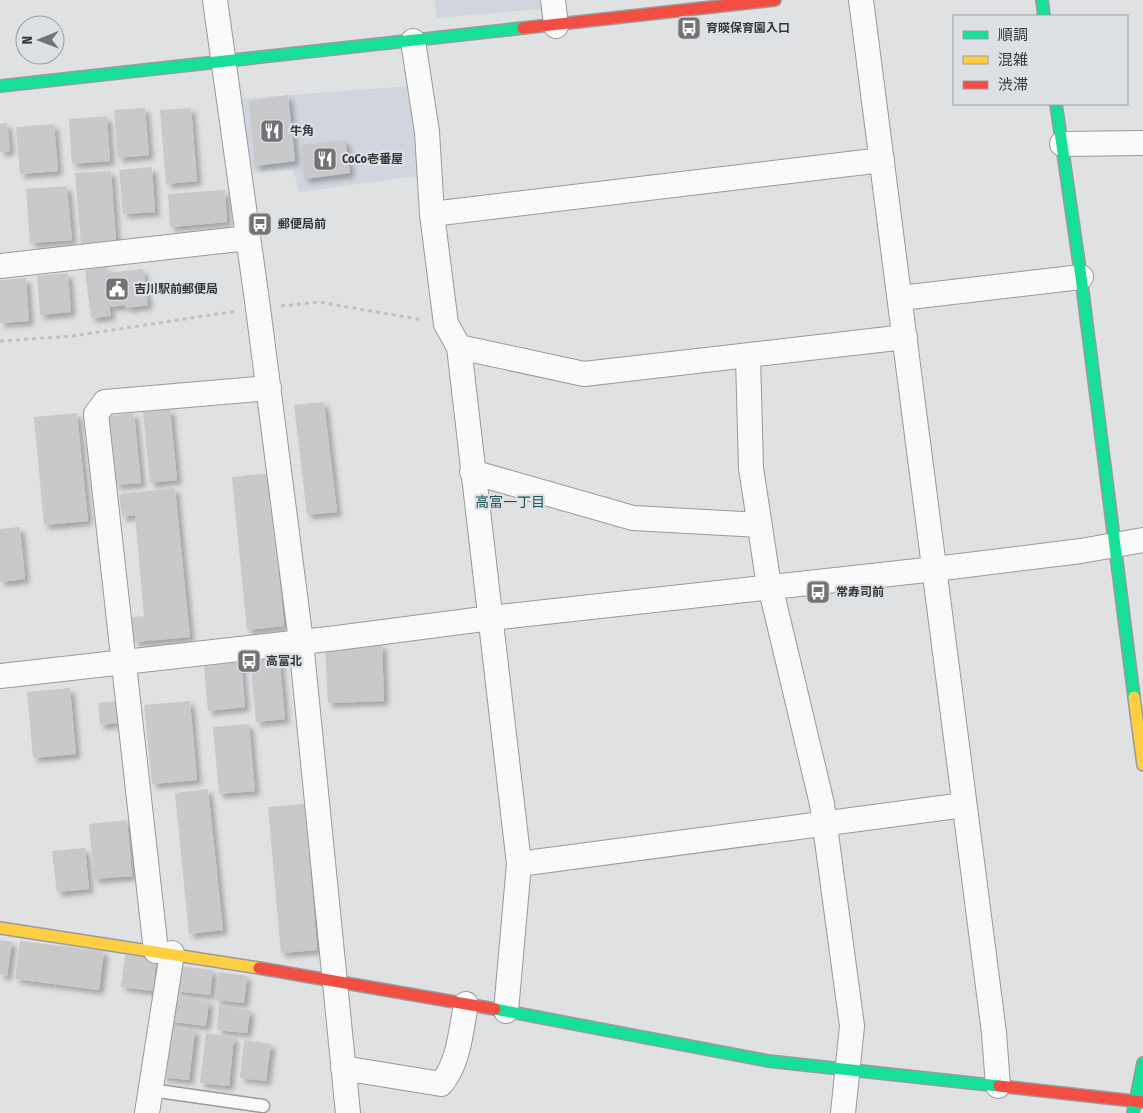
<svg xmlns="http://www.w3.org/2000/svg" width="1143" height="1113" font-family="'Fira Sans Condensed','Noto Sans JP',sans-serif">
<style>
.built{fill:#d1d5dd}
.building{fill:#c9c9cb;filter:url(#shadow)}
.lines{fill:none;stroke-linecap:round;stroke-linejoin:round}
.lane-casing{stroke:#989a9c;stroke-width:15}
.street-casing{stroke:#989a9c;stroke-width:26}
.fast-casing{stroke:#989a9c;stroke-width:14}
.slow-casing{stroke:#989a9c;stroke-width:14}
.jam-casing{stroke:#989a9c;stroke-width:14}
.path{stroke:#c0c1c2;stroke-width:3;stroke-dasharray:4 4;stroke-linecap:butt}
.lane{stroke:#fafafb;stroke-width:12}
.street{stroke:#fafafb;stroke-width:24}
.fast{stroke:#16e098;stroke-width:11}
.slow{stroke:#ffcf43;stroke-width:11}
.jam{stroke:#f24e42;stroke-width:11}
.labels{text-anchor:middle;stroke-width:4.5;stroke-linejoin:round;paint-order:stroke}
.poi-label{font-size:12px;font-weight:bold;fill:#37383a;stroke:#dde0e5;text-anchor:start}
.neighbourhood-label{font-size:14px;fill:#1c5755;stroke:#dde0e5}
</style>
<defs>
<filter id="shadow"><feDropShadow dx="4.5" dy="4.5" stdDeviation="2.5" flood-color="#0004"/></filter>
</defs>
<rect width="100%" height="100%" fill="#dfe1e3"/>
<path class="built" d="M 435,0 L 540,0 L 541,9 L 437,18 Z
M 411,86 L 418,176 L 299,192 L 293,169 L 253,172 L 239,99 Z"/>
<path class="building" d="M 288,95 L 295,161 L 255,166 L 249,101 Z
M 145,108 L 149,155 L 118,158 L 114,110 Z
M 191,108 L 197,181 L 166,184 L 160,110 Z
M 107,116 L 110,161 L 72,164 L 69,119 Z
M 7,123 L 10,151 L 0,152 L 0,124 Z
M 54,124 L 58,171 L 20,174 L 16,127 Z
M 345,140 L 350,173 L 304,179 L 301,145 Z
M 152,167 L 155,212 L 123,214 L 119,170 Z
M 111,171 L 116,241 L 81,244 L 75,173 Z
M 67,186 L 72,240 L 30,243 L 26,189 Z
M 225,190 L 227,222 L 170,227 L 168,194 Z
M 107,267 L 108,273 L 143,269 L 148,305 L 126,308 L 125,305 L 109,307 L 111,316 L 91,318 L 85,270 Z
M 68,273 L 71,312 L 40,315 L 37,276 Z
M 26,278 L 29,321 L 0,323 L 0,280 Z
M 324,402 L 337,512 L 307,515 L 294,405 Z
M 170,409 L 177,480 L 150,483 L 143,412 Z
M 77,413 L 88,521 L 44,525 L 34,417 Z
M 134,413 L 141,483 L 115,485 L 108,416 Z
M 269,473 L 284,626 L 247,630 L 232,477 Z
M 175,488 L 190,637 L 134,642 L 131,617 L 144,616 L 135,515 L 122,517 L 119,494 Z
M 20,527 L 25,579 L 0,582 L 0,529 Z
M 382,644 L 384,701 L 328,703 L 325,646 Z
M 279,655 L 285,719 L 256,722 L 250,658 Z
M 241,662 L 245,707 L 208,711 L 204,666 Z
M 70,688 L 76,754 L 33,758 L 27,692 Z
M 116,701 L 118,723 L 100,725 L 98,703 Z
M 190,701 L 197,780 L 152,784 L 144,705 Z
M 249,724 L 255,791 L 219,794 L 213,727 Z
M 208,789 L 223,930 L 189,934 L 175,793 Z
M 305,804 L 317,950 L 281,953 L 268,807 Z
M 127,820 L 132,876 L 94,879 L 89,824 Z
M 85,848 L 89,889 L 57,892 L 52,851 Z
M 0,940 L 12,942 L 7,976 L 0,975 Z
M 20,941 L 104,951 L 99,990 L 15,979 Z
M 125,955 L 156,959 L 153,991 L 121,987 Z
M 178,966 L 213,970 L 210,995 L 175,991 Z
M 219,972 L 247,976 L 244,1003 L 215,1000 Z
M 171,996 L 209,1001 L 206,1026 L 168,1021 Z
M 219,1006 L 250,1010 L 247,1033 L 217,1030 Z
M 167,1026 L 195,1030 L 189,1080 L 162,1077 Z
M 206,1033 L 234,1037 L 229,1086 L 200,1083 Z
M 244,1040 L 271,1044 L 266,1081 L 240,1078 Z"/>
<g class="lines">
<g class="lane-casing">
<path id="lane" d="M 151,1090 L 263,1106"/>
</g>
<g class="street-casing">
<path id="street" d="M 215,0 L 258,308 L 301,642 L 348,1113
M 553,0 L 556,26
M 861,0 L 994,1033 L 998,1086
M 413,41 L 427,132 L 432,214 L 446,324 L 459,347 L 519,864 L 506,1011
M 1062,144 L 1143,143
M 432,214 L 882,160
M 0,266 L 248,238
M 901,298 L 1081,277
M 459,347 L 584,374 L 905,337
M 748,357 L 751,468 L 767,573 L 822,804 L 852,1026 L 843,1113
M 472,472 L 633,518 L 760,525
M 0,676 L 337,638 L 491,618 L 935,569 L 1081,551 L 1143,540
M 519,864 L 964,805
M 156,951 L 96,414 L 105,402 L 269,388
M 343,1068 L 441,1084 C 459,1063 461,1031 466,1004
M 147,1113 L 172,953"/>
</g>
<g class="fast-casing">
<path id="fast" d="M 1042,0 L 1044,16
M 0,86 L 523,28
M 1056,104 L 1081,277 L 1134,697
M 495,1009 L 768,1061 L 999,1086
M 1133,1113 L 1143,1063"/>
</g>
<g class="slow-casing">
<path id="slow" d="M 1134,697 L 1143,765
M 0,928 L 259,968"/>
</g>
<g class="jam-casing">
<path id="jam" d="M 523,28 L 775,0
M 259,968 L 495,1009
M 999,1086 L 1143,1102"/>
</g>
<path class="path" d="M 281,306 L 319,302 L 423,320
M 0,341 L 73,336 L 237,311"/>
<use href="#lane" class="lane"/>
<use href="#street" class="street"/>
<use href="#fast" class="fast"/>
<use href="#slow" class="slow"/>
<use href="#jam" class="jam"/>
</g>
<defs>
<g id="bus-square" transform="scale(1.25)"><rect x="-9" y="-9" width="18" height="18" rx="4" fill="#727375" stroke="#dde0e5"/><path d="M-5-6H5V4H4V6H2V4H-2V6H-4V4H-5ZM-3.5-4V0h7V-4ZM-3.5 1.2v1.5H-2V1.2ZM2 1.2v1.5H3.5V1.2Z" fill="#fff"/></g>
<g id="restaurant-square" transform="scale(1.25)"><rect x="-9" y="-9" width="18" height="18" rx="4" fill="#727375" stroke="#dde0e5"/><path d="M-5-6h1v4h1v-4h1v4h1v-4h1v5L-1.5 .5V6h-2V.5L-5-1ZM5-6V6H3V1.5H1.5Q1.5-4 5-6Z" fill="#fff"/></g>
<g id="civic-square" transform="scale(1.25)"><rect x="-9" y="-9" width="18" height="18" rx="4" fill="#727375" stroke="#dde0e5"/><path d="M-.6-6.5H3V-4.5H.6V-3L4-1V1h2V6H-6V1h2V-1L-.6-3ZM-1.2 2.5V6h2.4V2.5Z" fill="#fff"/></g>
</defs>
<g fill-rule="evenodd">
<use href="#bus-square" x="689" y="28"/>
<use href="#restaurant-square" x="272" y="131"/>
<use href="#restaurant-square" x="325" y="159"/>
<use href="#bus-square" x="260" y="224"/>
<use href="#civic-square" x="117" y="289"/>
<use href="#bus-square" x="818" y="592"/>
<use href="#bus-square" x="249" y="661"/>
</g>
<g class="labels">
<g class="poi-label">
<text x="706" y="32">育暎保育園入口</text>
<text x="290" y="135">牛角</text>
<text x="342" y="163">CoCo壱番屋</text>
<text x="278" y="228">郵便局前</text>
<text x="134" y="293">吉川駅前郵便局</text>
<text x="836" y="596">常寿司前</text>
<text x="266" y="665">高富北</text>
</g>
<g class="neighbourhood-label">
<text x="510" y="507">高富一丁目</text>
</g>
</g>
<rect x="953" y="15" width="175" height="90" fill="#dde0e5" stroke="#9b9da1"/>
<rect x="963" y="31" width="25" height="8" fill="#16e098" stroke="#9b9da1"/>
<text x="998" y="40" font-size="15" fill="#37383a">順調</text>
<rect x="963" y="56" width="25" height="8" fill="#ffcf43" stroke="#9b9da1"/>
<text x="998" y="65" font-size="15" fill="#37383a">混雑</text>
<rect x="963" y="81" width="25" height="8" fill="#f24e42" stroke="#9b9da1"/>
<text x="998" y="90" font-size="15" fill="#37383a">渋滞</text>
<g transform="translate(40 40) rotate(269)"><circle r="24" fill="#dde0e5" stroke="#9b9da1"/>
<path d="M0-4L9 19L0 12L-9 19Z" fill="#727375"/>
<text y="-8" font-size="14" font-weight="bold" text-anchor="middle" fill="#37383a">N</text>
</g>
</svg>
